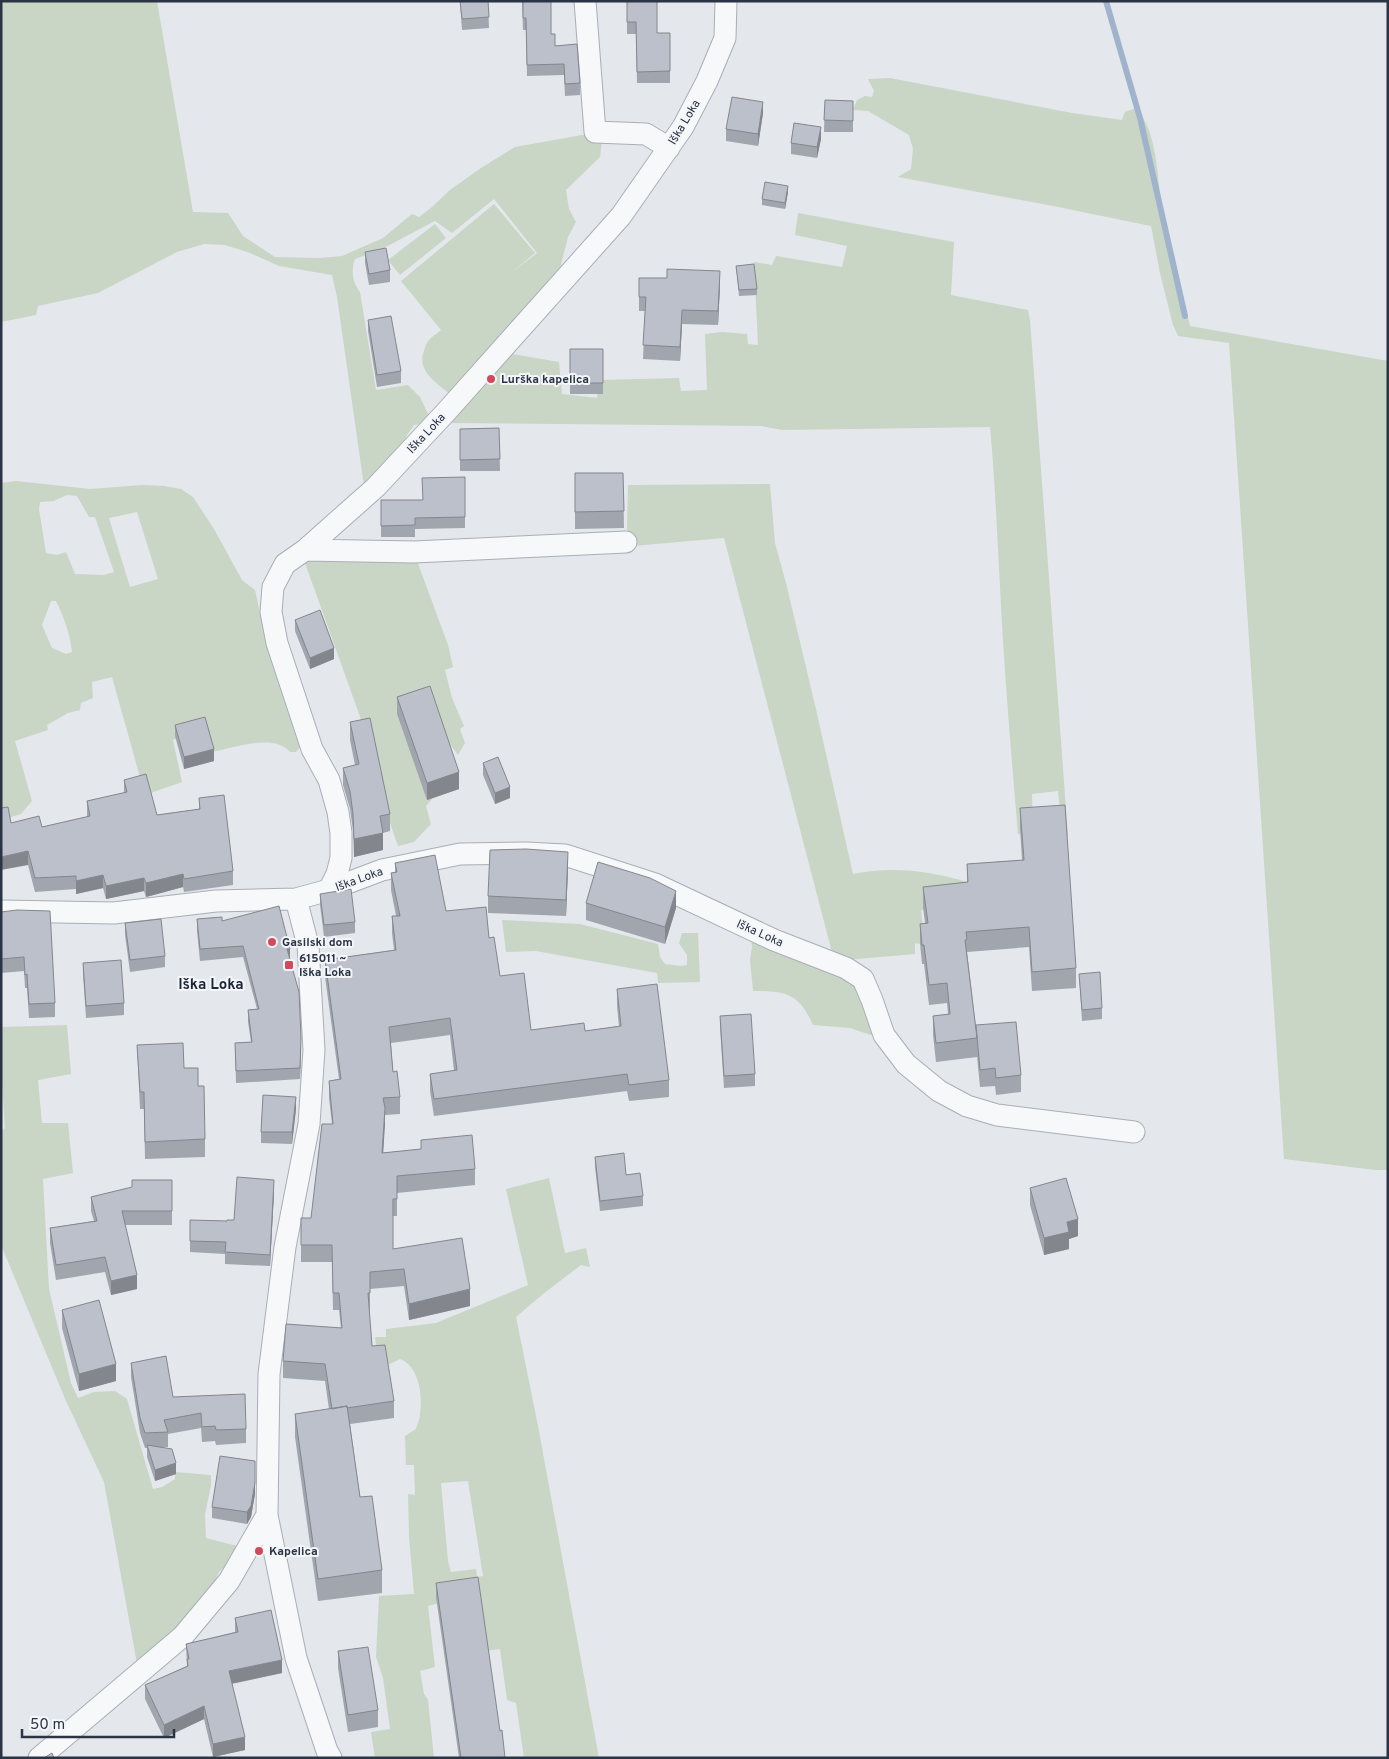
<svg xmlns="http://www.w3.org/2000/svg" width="1389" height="1759" font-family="Overpass,sans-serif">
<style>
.green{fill:#c9d6c5;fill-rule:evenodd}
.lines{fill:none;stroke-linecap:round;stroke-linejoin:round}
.stream{stroke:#9fb4cc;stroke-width:6}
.minor-casing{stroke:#a9aeb7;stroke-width:23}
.minor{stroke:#f7f8fa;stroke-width:21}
.wall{fill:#a1a5ae}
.shaded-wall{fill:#83868d}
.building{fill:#bbc0ca;stroke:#83868d}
.poi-dot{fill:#d1495b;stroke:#f4f6f9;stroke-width:2}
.labels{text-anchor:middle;stroke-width:4;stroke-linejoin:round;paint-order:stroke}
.street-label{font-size:12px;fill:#2b3445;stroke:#f4f6f9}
.poi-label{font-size:12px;font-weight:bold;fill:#2b3445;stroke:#f4f6f9;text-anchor:start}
.quarter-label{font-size:15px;font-weight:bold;fill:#1d2536;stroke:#f4f6f9}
</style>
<rect width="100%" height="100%" fill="#e4e7ec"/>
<path class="green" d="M 1,1 L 157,1 L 193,212 L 228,213 L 243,236 L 275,257 L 320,258 L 342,256 L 383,238 L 412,214 L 419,217 L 432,207 L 450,190 L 481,168 L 515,147 L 582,135 L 595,135 L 602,140 L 600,157 L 566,190 L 569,209 L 576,222 L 568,237 L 559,272 L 450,394 C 437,384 416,370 424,351 C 425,347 426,343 429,340 C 432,336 438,333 441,330 L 401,281 L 494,204 L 535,253 L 511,273 L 537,253 L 494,199 L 452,233 L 435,221 L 380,250 L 355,259 C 351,270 352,282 360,292 L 376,390 L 408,385 L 420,397 L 429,416 L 421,424 L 414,425 L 407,435 L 403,447 L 364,486 L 337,297 L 332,275 L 279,266 L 250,253 L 225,245 L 204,244 L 177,252 L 98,293 L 38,306 L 36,315 L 1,322 Z
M 890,78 L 1072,113 L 1122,120 L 1125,112 L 1136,108 C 1159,134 1156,178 1163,210 C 1173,249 1181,287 1190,326 L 1388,361 L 1388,1170 L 1375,1170 L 1284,1159 L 1229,343 L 1178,336 L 1173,325 L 1160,273 L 1151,226 L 1053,206 L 898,177 L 911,169 L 913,149 L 909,135 L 868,111 L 853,110 L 857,100 L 865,96 L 872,97 L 874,91 L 868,79 Z
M 798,213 L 954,242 L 951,295 L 1028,310 L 1030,320 L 1068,836 L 1063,835 L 1062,832 L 1058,791 L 1032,794 L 1033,835 L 1018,834 C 1011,752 1004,669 1000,587 C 997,533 995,480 990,427 L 782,430 L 761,426 L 446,423 L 507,353 L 559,362 L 562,394 L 597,398 L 600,380 L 679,378 L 681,391 L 707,390 L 705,334 L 722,332 L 747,334 L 748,344 L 758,345 L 754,262 L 772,265 L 776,256 L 842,267 L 847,246 L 795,235 Z
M 435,224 L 446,238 L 400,275 L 388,260 Z
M 16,481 L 90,489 L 142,485 L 164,486 L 181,489 L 193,497 L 214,529 L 242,580 L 255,590 L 268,648 L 302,745 L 296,752 L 290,752 C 274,733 233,748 212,752 L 188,734 L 173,740 L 182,782 L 145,795 L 112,677 L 92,682 L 93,698 L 81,703 L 80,710 L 68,713 L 47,725 L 48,730 L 15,741 L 32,801 L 21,814 L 1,820 L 1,483 ZM 67,495 L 77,496 L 89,517 L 95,517 L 114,572 L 104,575 L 75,574 L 66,552 L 57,555 L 46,553 L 39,509 L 40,502 L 54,501 ZM 137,512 L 158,579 L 130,587 L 109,518 ZM 51,601 L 56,601 C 64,617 70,634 72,652 L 66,654 L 52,648 L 42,625 Z
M 770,484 L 775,543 L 786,583 L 815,705 L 853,874 C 891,866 930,871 967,882 L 966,906 L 921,910 L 925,945 L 915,943 L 915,954 L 846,960 L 833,956 L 724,538 L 633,546 L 627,529 L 628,485 Z
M 308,556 L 416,558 L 448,645 L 453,667 L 445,670 L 452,698 L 464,726 L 460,729 L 465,743 L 458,755 L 449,743 L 436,743 L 430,748 L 442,795 L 433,798 L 426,806 L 431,824 L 414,842 L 398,846 L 388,817 L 373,753 L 305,563 Z
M 502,920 L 580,924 L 658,944 L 660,957 L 665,964 L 681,966 L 687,965 L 687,955 L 679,943 L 682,933 L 698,933 L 700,982 L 658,983 L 657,973 L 536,951 L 506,952 Z
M 751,937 L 850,980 L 864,1002 L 874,1036 L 850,1028 L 813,1025 C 799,993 785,991 753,991 L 750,960 L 752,947 Z
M 67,1025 L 71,1074 L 38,1080 L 42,1123 L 68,1123 L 73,1173 L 43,1179 L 49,1289 L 71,1383 L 78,1398 L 94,1392 L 115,1391 L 127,1399 L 153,1489 L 162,1487 L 175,1479 L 175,1472 L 211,1475 L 211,1485 L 205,1515 L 206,1538 L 237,1546 L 233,1559 L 219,1572 L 210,1592 L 138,1669 L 104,1482 L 66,1401 L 1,1245 L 1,1130 L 5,1129 L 1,1068 L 1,1027 Z
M 549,1178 L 565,1253 L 586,1248 L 590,1267 L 581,1265 L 543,1294 L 516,1317 L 538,1426 L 599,1758 L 524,1758 L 516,1703 L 507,1700 L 500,1649 L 486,1651 L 451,1600 L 428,1606 L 435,1667 L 420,1671 L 424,1694 L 428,1700 L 434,1758 L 375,1758 L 371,1732 L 390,1729 L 383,1678 L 376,1657 L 379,1596 L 414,1594 L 409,1537 L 408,1494 L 415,1495 L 414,1465 L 406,1465 L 405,1436 L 416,1429 C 417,1425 420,1419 420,1414 C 423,1396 419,1366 400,1359 L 390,1364 L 378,1362 L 375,1337 L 386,1337 L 386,1329 L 436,1323 L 528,1285 L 506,1189 ZM 468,1481 L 483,1576 L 477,1577 L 476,1569 L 451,1572 L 448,1561 L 441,1483 Z"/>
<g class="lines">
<path class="stream" d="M 1106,1 L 1140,118 L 1185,316"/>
<g class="minor-casing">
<path id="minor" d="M 585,1 L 595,132 L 646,134 L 669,148
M 305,550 L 414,552 L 626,542
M 329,890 L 337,874 L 341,858 L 341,833 L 338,812 L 329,780 L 312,749 L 277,643 L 271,612 L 273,587 L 285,564 L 305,550 L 376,487 L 446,412 L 621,216 L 683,127 L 707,81 L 725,38 L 726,1
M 296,899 L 329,890 L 382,870 L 460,854 L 526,853 L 565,855 L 655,884 L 774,940 L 846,968 L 863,979 L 872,1000 L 884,1035 L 906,1064 L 939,1091 L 967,1106 L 997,1115 L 1134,1132
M 1,911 L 114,913 L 216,901 L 296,899 L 308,945 L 314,1050 L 309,1124 L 285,1247 L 269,1374 L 267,1515 L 296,1658 L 327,1751 L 331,1758
M 39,1758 L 183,1636 L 229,1581 L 267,1515"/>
</g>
<use href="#minor" class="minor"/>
</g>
<path class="wall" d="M 460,1 L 488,1 L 489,28 L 462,30 Z
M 522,1 L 551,34 L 555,46 L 580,83 L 580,95 L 565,96 L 564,75 L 527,76 L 526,30 L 523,30 Z
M 627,1 L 657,33 L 670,33 L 670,83 L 637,83 L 636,34 L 627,34 Z
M 825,100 L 853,101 L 853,132 L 824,132 Z
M 763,113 L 758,146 L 726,141 L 726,129 Z
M 821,139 L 817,158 L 791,154 L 791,143 Z
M 788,192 L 785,209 L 762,205 L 762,199 Z
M 365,252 L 390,270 L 390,282 L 369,285 L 365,263 Z
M 736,266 L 757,289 L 757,295 L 739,296 Z
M 639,278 L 720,285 L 718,325 L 682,324 L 680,361 L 643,359 L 645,311 L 639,311 Z
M 368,320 L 401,371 L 401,383 L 377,387 L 368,331 Z
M 570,349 L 603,349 L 603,394 L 570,394 Z
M 499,428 L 500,471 L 460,471 L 460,429 Z
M 575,473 L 623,473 L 624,528 L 575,529 Z
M 381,500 L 465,517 L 465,528 L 415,529 L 415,537 L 381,537 Z
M 295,620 L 334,659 L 310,669 L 295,631 Z
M 397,697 L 459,789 L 427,800 L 397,714 Z
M 350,722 L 390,814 L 390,831 L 383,833 L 383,850 L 354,857 L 353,831 L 350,809 L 343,785 L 343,768 L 355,765 L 350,740 Z
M 175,725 L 214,761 L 184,769 L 175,736 Z
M 483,763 L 510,798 L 495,804 L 483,775 Z
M 124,780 L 157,815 L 199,809 L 199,798 L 233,871 L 233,885 L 184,892 L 183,887 L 146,897 L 144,891 L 106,899 L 103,888 L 76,894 L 76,889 L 35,892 L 28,865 L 11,823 L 42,827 L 87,817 L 87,801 L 124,793 Z
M 1020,808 L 1076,968 L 1076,988 L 1032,991 L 1029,947 L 967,952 L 976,1028 L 1021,1075 L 1021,1092 L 996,1095 L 995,1086 L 980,1087 L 977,1056 L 977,1057 L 936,1062 L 933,1035 L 933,1016 L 948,1014 L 947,1003 L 929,1005 L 924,964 L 922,964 L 920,943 L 920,924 L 925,923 L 923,907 L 923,887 L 967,882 L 967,864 L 1022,860 L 1020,828 Z
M 395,863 L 446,911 L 489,938 L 500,976 L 531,1030 L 585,1031 L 619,1026 L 617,1006 L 617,989 L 669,1080 L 669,1097 L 629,1101 L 627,1091 L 434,1116 L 430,1091 L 430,1074 L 454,1071 L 450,1035 L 391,1043 L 393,1072 L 400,1097 L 400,1114 L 385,1115 L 383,1153 L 421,1149 L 421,1140 L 475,1169 L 475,1185 L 397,1193 L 397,1216 L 393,1216 L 393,1249 L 470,1306 L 409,1320 L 404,1286 L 370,1289 L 370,1310 L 369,1310 L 372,1346 L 394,1401 L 394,1418 L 350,1424 L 360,1497 L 382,1570 L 382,1593 L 318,1601 L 295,1437 L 295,1414 L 329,1409 L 325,1381 L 283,1378 L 283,1361 L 341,1328 L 339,1310 L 333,1310 L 332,1262 L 301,1262 L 301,1218 L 311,1218 L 332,1124 L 329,1098 L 329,1081 L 339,1079 L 325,977 L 325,960 L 394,950 L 392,933 L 392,916 L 396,916 L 391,890 L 391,873 L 395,872 Z
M 568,869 L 566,916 L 488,913 L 488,896 Z
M 320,894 L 355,922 L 355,933 L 324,937 L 320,905 Z
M 586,903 L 676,908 L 665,944 L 586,920 Z
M 1,912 L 55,1003 L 55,1017 L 29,1018 L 27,988 L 25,988 L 24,971 L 1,973 Z
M 197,919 L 222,921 L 290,959 L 301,1050 L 300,1079 L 236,1083 L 235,1043 L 251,1042 L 248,1022 L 248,1010 L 257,1009 L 243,957 L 200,961 L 197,931 Z
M 125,923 L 165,956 L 165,967 L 130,972 L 125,935 Z
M 83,963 L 124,1003 L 124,1015 L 86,1018 L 83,974 Z
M 1079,974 L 1102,1008 L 1102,1019 L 1082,1021 Z
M 720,1016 L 755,1074 L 755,1086 L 724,1088 L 720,1027 Z
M 137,1045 L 198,1086 L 205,1139 L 205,1157 L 145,1159 L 144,1109 L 140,1109 Z
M 296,1109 L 292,1144 L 261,1143 L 261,1132 Z
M 595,1157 L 643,1196 L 643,1206 L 600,1211 L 595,1167 Z
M 172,1180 L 172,1225 L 125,1225 L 137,1289 L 111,1295 L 105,1272 L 56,1280 L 50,1243 L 50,1228 L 94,1221 L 91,1211 L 91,1197 Z
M 1030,1188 L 1078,1236 L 1069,1239 L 1069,1249 L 1044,1255 L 1030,1205 Z
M 274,1192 L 270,1266 L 225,1264 L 225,1254 L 190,1252 L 190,1241 L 227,1221 L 234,1220 Z
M 62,1310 L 116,1381 L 79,1391 L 62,1328 Z
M 131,1363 L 173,1397 L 246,1429 L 246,1443 L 216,1445 L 215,1441 L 202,1442 L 201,1428 L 168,1434 L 168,1447 L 162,1447 L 176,1474 L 155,1481 L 147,1457 L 147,1448 L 145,1448 L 140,1433 L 131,1377 Z
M 255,1494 L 251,1517 L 247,1524 L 212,1518 L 212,1507 Z
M 436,1583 L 505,1758 L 459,1758 L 436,1597 Z
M 235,1618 L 282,1673 L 232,1684 L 245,1750 L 213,1757 L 204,1719 L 164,1738 L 145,1699 L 145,1685 L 187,1666 L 186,1644 L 235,1632 Z
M 338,1651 L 378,1710 L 378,1727 L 348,1732 L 338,1668 Z"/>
<path class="shaded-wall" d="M 763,102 L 763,113 L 758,146 L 758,134 Z
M 821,127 L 821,139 L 817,158 L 817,147 Z
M 788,186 L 788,192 L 785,209 L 785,203 Z
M 720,271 L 720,285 L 718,325 L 718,311 Z
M 682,310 L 682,324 L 680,361 L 680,347 Z
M 334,648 L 334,659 L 310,669 L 310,658 Z
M 214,749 L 214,761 L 184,769 L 184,757 Z
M 459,772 L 459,789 L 427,800 L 427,783 Z
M 510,787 L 510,798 L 495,804 L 495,793 Z
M 383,833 L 383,850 L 354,857 L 354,839 Z
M 28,851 L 28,865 L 1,870 L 1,857 Z
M 568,852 L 568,869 L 566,916 L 566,900 Z
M 183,874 L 183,887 L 146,897 L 146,883 Z
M 103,875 L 103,888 L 76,894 L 76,881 Z
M 144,878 L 144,891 L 106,899 L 106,886 Z
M 676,891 L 676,908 L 665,944 L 665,927 Z
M 287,949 L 290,949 L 290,960 Z
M 301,1038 L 301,1050 L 300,1079 L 300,1068 Z
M 296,1097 L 296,1109 L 292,1144 L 292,1132 Z
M 385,1108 L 385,1125 L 382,1170 L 382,1153 Z
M 274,1180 L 274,1192 L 270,1266 L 270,1255 Z
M 1078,1219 L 1078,1236 L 1069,1239 L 1069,1249 L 1044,1255 L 1044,1238 L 1067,1222 Z
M 137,1275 L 137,1289 L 111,1295 L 111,1281 Z
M 470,1289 L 470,1306 L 409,1320 L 409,1304 Z
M 116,1364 L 116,1381 L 79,1391 L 79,1374 Z
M 255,1461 L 255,1494 L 251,1517 L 247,1524 L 247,1512 Z
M 176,1463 L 176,1474 L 155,1481 L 155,1470 Z
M 282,1660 L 282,1673 L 229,1684 L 229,1671 Z
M 204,1706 L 204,1719 L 164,1738 L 164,1725 Z
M 245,1737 L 245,1750 L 213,1757 L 213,1744 Z"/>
<path class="building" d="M 460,1 L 488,1 L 489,17 L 462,19 Z
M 523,1 L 551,1 L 551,34 L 555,34 L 555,46 L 577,44 L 580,83 L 565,84 L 564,64 L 527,65 L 526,18 L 523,18 Z
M 627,1 L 657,1 L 657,33 L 670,33 L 670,71 L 637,72 L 636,22 L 627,22 Z
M 732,97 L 763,102 L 758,134 L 726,129 Z
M 825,100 L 853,101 L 853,121 L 824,120 Z
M 794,123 L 821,127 L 817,147 L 791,143 Z
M 765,182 L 788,186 L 785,203 L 762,199 Z
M 386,248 L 390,270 L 369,274 L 365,252 Z
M 754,264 L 757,289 L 739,290 L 736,266 Z
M 667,269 L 720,271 L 718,311 L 682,310 L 680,347 L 643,345 L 646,297 L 639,297 L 639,278 L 667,278 Z
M 391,316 L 401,371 L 377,375 L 368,320 Z
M 570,349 L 603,349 L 603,383 L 570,383 Z
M 499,428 L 500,459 L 460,460 L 460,429 Z
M 575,473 L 623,473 L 624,511 L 575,512 Z
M 465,477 L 465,517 L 415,518 L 415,525 L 381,526 L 381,500 L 423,500 L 422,478 Z
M 320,610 L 334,648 L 310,658 L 295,620 Z
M 430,686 L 459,772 L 427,783 L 397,697 Z
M 205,717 L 214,749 L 184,757 L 175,725 Z
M 370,718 L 390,814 L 380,816 L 383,833 L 354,839 L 353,814 L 350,791 L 343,768 L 359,764 L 350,722 Z
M 498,757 L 510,787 L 495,793 L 483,763 Z
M 146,774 L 157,815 L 200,809 L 199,798 L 224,795 L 233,871 L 184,879 L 183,874 L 146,883 L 144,878 L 106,886 L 103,875 L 76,881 L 76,876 L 35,878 L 28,851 L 1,857 L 1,808 L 8,807 L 11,823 L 39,816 L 42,827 L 90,816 L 87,801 L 127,792 L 124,780 Z
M 1065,805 L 1076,968 L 1032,972 L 1029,927 L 966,932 L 967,939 L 965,940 L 977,1038 L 936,1043 L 933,1016 L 950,1014 L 947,983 L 929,985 L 924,945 L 922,945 L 920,924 L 928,923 L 923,887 L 968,882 L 967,864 L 1024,860 L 1020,808 Z
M 526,849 L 568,852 L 566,900 L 488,896 L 490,850 Z
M 435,855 L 446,911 L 486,907 L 489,938 L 494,937 L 500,976 L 524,973 L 531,1030 L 584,1023 L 585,1031 L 621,1026 L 617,989 L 657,984 L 669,1080 L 629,1085 L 627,1074 L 434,1099 L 430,1074 L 457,1070 L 450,1018 L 389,1027 L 393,1072 L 397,1071 L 400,1097 L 383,1098 L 385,1108 L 382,1153 L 421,1149 L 421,1140 L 472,1135 L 475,1169 L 397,1176 L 397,1199 L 393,1199 L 393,1249 L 462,1238 L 470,1289 L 409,1304 L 404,1269 L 370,1272 L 370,1293 L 368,1293 L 372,1346 L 385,1345 L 394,1401 L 347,1408 L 347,1406 L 332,1409 L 325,1364 L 283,1361 L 286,1324 L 342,1328 L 339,1293 L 333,1293 L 332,1245 L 301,1245 L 301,1218 L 311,1218 L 322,1124 L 333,1124 L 329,1081 L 341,1079 L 325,960 L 396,950 L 392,916 L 400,916 L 391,873 L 397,872 L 395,863 Z
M 598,862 L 650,878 L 676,891 L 665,927 L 586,903 Z
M 351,889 L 355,922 L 324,925 L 320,894 Z
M 279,906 L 290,949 L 287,949 L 299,992 L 301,1038 L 300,1068 L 236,1071 L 235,1043 L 252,1042 L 248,1010 L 259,1009 L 243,946 L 200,949 L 197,919 L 222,917 L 222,921 Z
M 17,910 L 50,911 L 55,1003 L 29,1004 L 27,974 L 25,975 L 24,957 L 1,959 L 1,912 Z
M 161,919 L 165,956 L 130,960 L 125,923 Z
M 121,960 L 124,1003 L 86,1006 L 83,963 Z
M 1100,972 L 1102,1008 L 1082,1010 L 1079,974 Z
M 751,1014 L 755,1074 L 724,1076 L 720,1016 Z
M 1016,1022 L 1021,1075 L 996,1078 L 995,1068 L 980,1070 L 976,1025 Z
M 183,1043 L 184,1068 L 198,1068 L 198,1086 L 204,1086 L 205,1139 L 145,1142 L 144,1092 L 140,1092 L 137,1045 Z
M 263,1095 L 296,1097 L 292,1132 L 261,1132 Z
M 624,1153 L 626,1175 L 640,1173 L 643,1196 L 600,1201 L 595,1157 Z
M 237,1177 L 274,1180 L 270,1255 L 225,1252 L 226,1242 L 190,1241 L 190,1220 L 227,1221 L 227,1220 L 234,1220 Z
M 1066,1178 L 1078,1219 L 1067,1222 L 1069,1232 L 1044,1238 L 1030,1188 Z
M 132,1180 L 172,1180 L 172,1211 L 122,1211 L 137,1275 L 111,1281 L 105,1257 L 56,1265 L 50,1228 L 97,1221 L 91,1197 L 132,1187 Z
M 99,1300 L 116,1364 L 79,1374 L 62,1310 Z
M 166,1356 L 173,1397 L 245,1394 L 246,1429 L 216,1430 L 215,1426 L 202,1427 L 201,1413 L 164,1420 L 168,1432 L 145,1433 L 140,1418 L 131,1363 Z
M 347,1406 L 360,1497 L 372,1496 L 382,1570 L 318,1579 L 295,1414 Z
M 147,1445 L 172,1449 L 176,1463 L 155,1470 Z
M 220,1456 L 255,1461 L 255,1483 L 251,1506 L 247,1512 L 212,1507 Z
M 478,1577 L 500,1731 L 502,1730 L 505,1758 L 461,1758 L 436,1583 Z
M 271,1610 L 282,1660 L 229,1671 L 245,1737 L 213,1744 L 204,1706 L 164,1725 L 145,1685 L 188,1666 L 187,1659 L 189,1659 L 186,1644 L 238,1632 L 235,1618 Z
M 368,1647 L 378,1710 L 348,1715 L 338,1651 Z
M 52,1753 L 54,1758 L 44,1758 Z"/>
<g class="poi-dot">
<circle cx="491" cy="379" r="5"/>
<circle cx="272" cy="942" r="5"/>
<rect x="284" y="960" width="10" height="10" rx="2.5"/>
<circle cx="259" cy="1551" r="5"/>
</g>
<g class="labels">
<g class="street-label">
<text transform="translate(684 122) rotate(-59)" y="4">Iška Loka</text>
<text transform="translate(426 433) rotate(-47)" y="4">Iška Loka</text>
<text transform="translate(359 879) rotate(-20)" y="4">Iška Loka</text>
<text transform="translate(760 933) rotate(24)" y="4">Iška Loka</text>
</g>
<g class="poi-label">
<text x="501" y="383">Lurška kapelica</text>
<text x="282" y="946">Gasilski dom</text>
<text x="299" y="962">615011 ~<tspan x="299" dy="14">Iška Loka</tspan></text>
<text x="269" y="1555">Kapelica</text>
</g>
<g class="quarter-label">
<text x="211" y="989">Iška Loka</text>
</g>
</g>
<rect width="1389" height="1759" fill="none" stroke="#2b3445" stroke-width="5"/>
<path d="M22 1729v8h152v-8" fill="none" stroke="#2b3445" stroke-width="2.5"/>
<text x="30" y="1729" font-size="15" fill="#2b3445" stroke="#f4f6f9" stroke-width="4" paint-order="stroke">50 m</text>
</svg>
